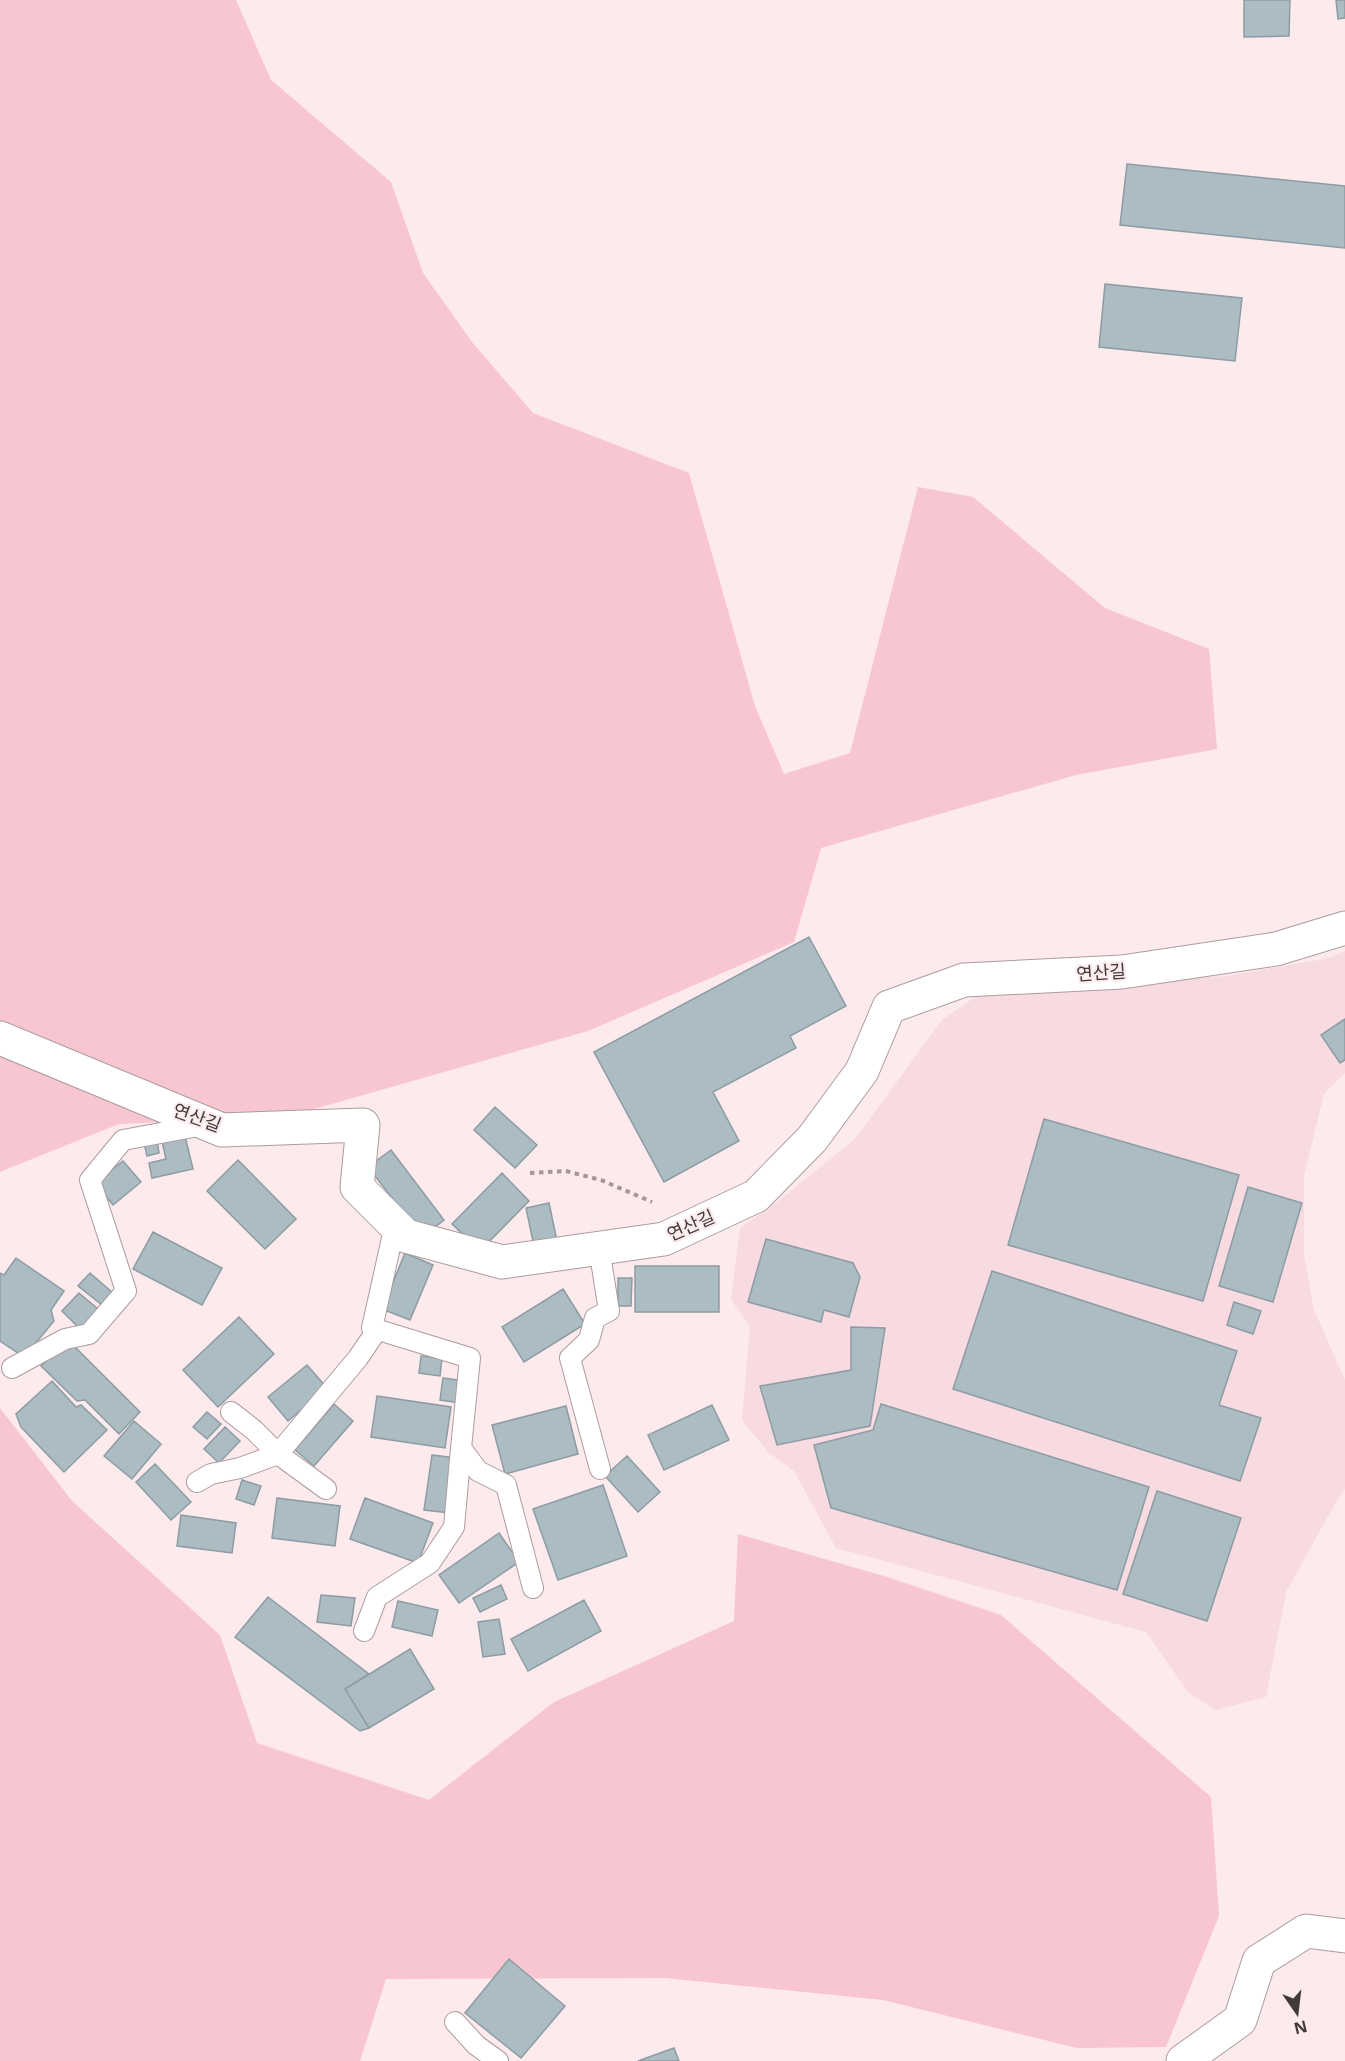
<svg xmlns="http://www.w3.org/2000/svg" width="1345" height="2061" font-family="'Open Sans','Noto Sans KR',sans-serif">
<style>
.built{fill:#f7dbe1}
.green{fill:#f8c6d0}
.building{fill:#abbcc3;stroke:#8d9ca3;stroke-width:1.5}
.lines{fill:none;stroke-linecap:round;stroke-linejoin:round}
.service-casing{stroke:#ad9c9f;stroke-width:22}
.minor-casing{stroke:#ad9c9f;stroke-width:35}
.path{stroke:#a49799;stroke-width:4;stroke-dasharray:4.5 4.5;stroke-linecap:butt}
.service{stroke:#fff;stroke-width:20}
.minor{stroke:#fff;stroke-width:33}
.labels{text-anchor:middle;stroke-width:4.5;stroke-linejoin:round;paint-order:stroke}
.street-label{font-size:18px;fill:#413a3b;stroke:#fceaed}
</style>
<rect width="100%" height="100%" fill="#fceaed"/>
<path class="built" d="M 1345,951 L 1345,1073 L 1324,1094 L 1304,1176 L 1304,1255 L 1314,1310 L 1345,1380 L 1345,1489 L 1336,1502 L 1286,1592 L 1266,1697 L 1216,1710 L 1188,1692 L 1146,1632 L 836,1548 L 794,1471 L 769,1453 L 742,1420 L 750,1326 L 731,1300 L 740,1228 L 781,1199 L 855,1139 L 942,1020 L 981,993 L 1227,976 L 1329,958 Z"/>
<path class="green" d="M 0,0 L 236,0 L 271,80 L 391,182 L 423,273 L 472,342 L 533,413 L 689,473 L 755,706 L 784,774 L 850,753 L 918,487 L 973,497 L 1105,608 L 1209,649 L 1217,749 L 1076,775 L 821,848 L 794,942 L 588,1031 L 286,1117 L 119,1124 L 0,1172 Z
M 0,1408 L 72,1501 L 220,1635 L 257,1743 L 429,1800 L 554,1702 L 734,1621 L 738,1534 L 884,1576 L 1001,1615 L 1211,1797 L 1219,1916 L 1166,2047 L 1077,2048 L 883,2000 L 665,1978 L 386,1979 L 360,2061 L 0,2061 Z"/>
<path class="building" d="M 1244,0 L 1290,0 L 1289,36 L 1244,37 Z
M 1336,0 L 1345,0 L 1345,18 L 1338,19 Z
M 1127,164 L 1345,186 L 1345,248 L 1120,225 Z
M 1105,284 L 1242,298 L 1235,361 L 1099,347 Z
M 809,937 L 846,1006 L 790,1036 L 796,1048 L 713,1092 L 739,1141 L 664,1182 L 594,1052 Z
M 1345,1019 L 1345,1060 L 1340,1063 L 1321,1035 Z
M 495,1107 L 537,1145 L 515,1168 L 474,1130 Z
M 1044,1119 L 1239,1175 L 1203,1301 L 1008,1245 Z
M 185,1136 L 193,1169 L 152,1178 L 149,1163 L 166,1159 L 162,1141 Z
M 157,1140 L 159,1153 L 147,1156 L 144,1143 Z
M 391,1150 L 444,1220 L 422,1237 L 368,1167 Z
M 238,1160 L 296,1219 L 265,1249 L 207,1191 Z
M 123,1161 L 141,1182 L 113,1205 L 95,1183 Z
M 502,1173 L 529,1201 L 480,1251 L 452,1224 Z
M 1248,1187 L 1302,1203 L 1273,1302 L 1219,1286 Z
M 549,1203 L 557,1241 L 534,1246 L 526,1208 Z
M 153,1232 L 222,1268 L 202,1305 L 133,1269 Z
M 766,1239 L 853,1263 L 860,1277 L 849,1317 L 824,1310 L 821,1322 L 748,1302 Z
M 405,1253 L 433,1265 L 410,1320 L 382,1309 Z
M 16,1258 L 64,1291 L 51,1310 L 54,1321 L 24,1357 L 0,1341 L 0,1273 L 4,1275 Z
M 635,1266 L 719,1266 L 719,1312 L 635,1312 Z
M 992,1271 L 1237,1351 L 1219,1405 L 1261,1418 L 1240,1481 L 953,1389 Z
M 90,1273 L 113,1293 L 102,1305 L 78,1286 Z
M 618,1278 L 632,1278 L 631,1306 L 618,1306 Z
M 563,1289 L 585,1324 L 524,1362 L 502,1327 Z
M 79,1293 L 98,1309 L 80,1329 L 62,1311 Z
M 1234,1302 L 1261,1311 L 1253,1334 L 1227,1325 Z
M 239,1317 L 274,1354 L 218,1407 L 183,1370 Z
M 851,1327 L 885,1328 L 870,1426 L 777,1445 L 760,1386 L 851,1370 Z
M 68,1340 L 140,1412 L 119,1434 L 85,1400 L 77,1401 L 41,1366 Z
M 421,1356 L 442,1358 L 440,1376 L 419,1373 Z
M 307,1365 L 327,1388 L 288,1421 L 268,1397 Z
M 443,1378 L 464,1381 L 460,1403 L 440,1400 Z
M 52,1381 L 76,1407 L 81,1405 L 107,1430 L 64,1472 L 21,1427 L 16,1414 Z
M 377,1396 L 451,1407 L 445,1448 L 371,1437 Z
M 334,1404 L 353,1421 L 314,1466 L 295,1450 Z
M 881,1404 L 1149,1487 L 1117,1590 L 831,1508 L 814,1445 L 873,1430 Z
M 712,1405 L 729,1440 L 664,1470 L 648,1435 Z
M 566,1406 L 578,1454 L 505,1474 L 492,1425 Z
M 207,1412 L 221,1424 L 207,1439 L 193,1427 Z
M 134,1421 L 161,1444 L 132,1479 L 104,1456 Z
M 225,1427 L 240,1441 L 219,1463 L 204,1449 Z
M 432,1455 L 456,1458 L 450,1513 L 424,1510 Z
M 627,1456 L 660,1492 L 638,1512 L 605,1476 Z
M 155,1464 L 191,1502 L 171,1520 L 136,1482 Z
M 242,1480 L 261,1486 L 254,1505 L 236,1499 Z
M 603,1485 L 627,1556 L 558,1580 L 533,1509 Z
M 1157,1491 L 1241,1518 L 1207,1621 L 1123,1594 Z
M 277,1498 L 340,1506 L 335,1546 L 272,1538 Z
M 365,1498 L 433,1523 L 418,1563 L 350,1539 Z
M 181,1515 L 236,1523 L 232,1553 L 177,1546 Z
M 499,1533 L 519,1562 L 459,1603 L 439,1575 Z
M 501,1585 L 507,1599 L 480,1612 L 473,1598 Z
M 321,1595 L 355,1598 L 351,1626 L 317,1622 Z
M 268,1597 L 369,1674 L 345,1689 L 369,1728 L 360,1731 L 235,1637 Z
M 584,1600 L 601,1631 L 528,1671 L 511,1639 Z
M 398,1601 L 438,1610 L 432,1636 L 392,1627 Z
M 499,1619 L 505,1654 L 483,1657 L 478,1622 Z
M 410,1649 L 434,1689 L 369,1728 L 345,1689 Z
M 509,1959 L 565,2006 L 521,2058 L 465,2013 Z
M 674,2048 L 679,2061 L 638,2061 Z"/>
<g class="lines">
<g class="service-casing">
<path id="service" d="M 395,1225 L 372,1328 L 470,1358 L 461,1448 L 478,1471 L 506,1485 L 533,1588
M 599,1248 L 609,1311 L 595,1318 L 589,1340 L 570,1358 L 600,1469
M 12,1368 L 65,1339 L 89,1334 L 126,1291 L 90,1180 L 123,1140 L 204,1125
M 197,1482 L 211,1474 L 240,1468 L 278,1454 L 254,1430 L 231,1412
M 326,1489 L 278,1454 L 358,1358 L 377,1330
M 364,1631 L 377,1597 L 430,1563 L 454,1527 L 461,1448
M 455,2022 L 476,2045 L 498,2061"/>
</g>
<g class="minor-casing">
<path id="minor" d="M 0,1038 L 222,1130 L 363,1125 L 357,1187 L 406,1236 L 502,1262 L 664,1239 L 756,1196 L 812,1139 L 862,1071 L 889,1007 L 964,980 L 1122,972 L 1276,949 L 1345,928
M 1183,2061 L 1240,2020 L 1259,1961 L 1306,1931 L 1345,1936"/>
</g>
<path class="path" d="M 530,1173 L 566,1171 L 601,1180 L 652,1202"/>
<use href="#service" class="service"/>
<use href="#minor" class="minor"/>
</g>
<g class="labels">
<g class="street-label">
<text transform="translate(1101 973) rotate(-4)" y="6">연산길</text>
<text transform="translate(197 1118) rotate(20)" y="6">연산길</text>
<text transform="translate(691 1226) rotate(-24)" y="6">연산길</text>
</g>
</g>
<g transform="translate(1297 2013) rotate(166)" stroke="#fceaed" stroke-width="4.5" paint-order="stroke">
<path d="M0-4.5L10 22L0 15L-10 22Z" fill="#413a3b"/>
<text y="-9" font-size="16" font-weight="bold" text-anchor="middle" fill="#413a3b">N</text>
</g>
</svg>
